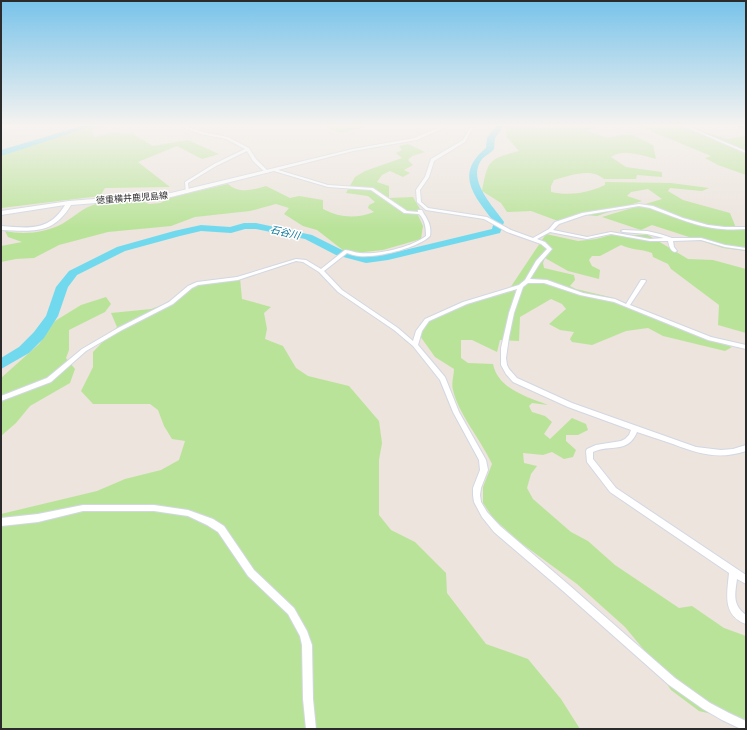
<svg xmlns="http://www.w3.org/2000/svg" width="747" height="730" font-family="'DM Sans','Noto Sans JP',sans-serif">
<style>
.green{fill:#bae39a}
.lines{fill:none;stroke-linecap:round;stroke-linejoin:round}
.river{fill:#70d9ee;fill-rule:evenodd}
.street-casing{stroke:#d2d7e3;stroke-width:2}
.secondary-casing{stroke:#d2d7e3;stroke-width:2}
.street{fill:#fff;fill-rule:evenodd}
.secondary{fill:#fff;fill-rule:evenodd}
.labels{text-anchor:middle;stroke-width:3;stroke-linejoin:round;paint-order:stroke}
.far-street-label{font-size:9px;fill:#2b2b2b;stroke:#fff}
.far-water-label{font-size:10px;font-style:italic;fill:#0e799b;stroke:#fff}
</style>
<rect width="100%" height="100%" fill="#ece4dd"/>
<path class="green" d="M 91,126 L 110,126 L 91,130 L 94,137 L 113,133 L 133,134 L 153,146 L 188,140 L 219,154 L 202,159 L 177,146 L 138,162 L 170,187 L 105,188 L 100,196 L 1,208 L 1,154 Z
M 324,126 L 369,126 L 340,133 Z
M 549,126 L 597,126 L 586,131 L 608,138 L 620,135 L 632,135 L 653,145 L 656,159 C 642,156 624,148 611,157 L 626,167 L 662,172 L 662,177 L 637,175 L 636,179 L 604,179 C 591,167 569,176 554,180 L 551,186 L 551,192 C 569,196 588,193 605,185 L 605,182 L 671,183 L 709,188 L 702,191 L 670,188 L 668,191 L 683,200 L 730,213 L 736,228 L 746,228 L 746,251 L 723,248 L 652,225 L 641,230 L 602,217 L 662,199 L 648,189 L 631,192 L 627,196 L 642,201 L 597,216 L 584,215 L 558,221 L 531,211 L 507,212 L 501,203 L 482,191 C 488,160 488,159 519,151 L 507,137 L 505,127 L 542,128 Z
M 639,126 L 689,126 L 726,139 L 746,136 L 746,175 L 718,165 L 705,158 L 711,156 Z
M 408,144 L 425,152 L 412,156 L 408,160 L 413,165 L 404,170 L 410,173 L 403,177 L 390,171 L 382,175 L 377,182 L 389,186 L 389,198 L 413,197 L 420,209 L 417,213 L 423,226 L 421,239 L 383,250 L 355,253 L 344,251 L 317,230 L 303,226 L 284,214 L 289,208 L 276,204 L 250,211 L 195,217 L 171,226 L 108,232 L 59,245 L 34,258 L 16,259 L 1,262 L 1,246 L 22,242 L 8,237 L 5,231 C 24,235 44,233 62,224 C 74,217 82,208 96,204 C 110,200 128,202 142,201 L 149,204 L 160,203 L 172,197 L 228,184 C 239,194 253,190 266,186 L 290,198 L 299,196 L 323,200 L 323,209 C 340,218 356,219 374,212 L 368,208 L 369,205 L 375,202 L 368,196 L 346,193 L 355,177 L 365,171 L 402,158 L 396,153 L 402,150 L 399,146 Z
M 546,234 L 578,241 L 596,239 L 611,235 L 648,235 L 688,259 L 713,260 L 746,269 L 746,333 L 718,325 L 719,305 L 671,269 L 668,264 L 653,257 L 652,253 C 642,249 631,250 621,245 L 600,256 L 592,256 L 589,260 L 592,266 L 600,270 L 599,279 L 568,271 L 545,258 L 543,263 L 544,268 L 574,275 L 575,280 L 570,286 L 576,289 L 614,298 L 626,306 L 690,329 L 713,341 L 732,347 L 725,351 L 663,336 L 648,328 L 626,331 L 592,345 L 572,342 L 570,339 L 574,332 L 560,330 L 549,324 L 566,309 L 562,304 L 551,299 L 520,317 L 519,341 L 500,340 L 497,352 L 472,340 L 461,340 L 461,358 L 468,363 L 493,364 C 498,389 527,397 548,405 L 532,403 L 529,406 L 532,412 L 545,416 L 552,422 L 544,434 L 550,439 L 572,418 L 586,424 L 588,430 L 578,435 L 566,435 L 566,441 L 576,450 L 573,457 L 564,459 L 552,452 L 543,455 L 523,453 L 524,463 L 537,466 L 531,474 L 527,488 L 533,499 L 571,532 L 588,541 L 615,565 L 679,608 L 692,606 L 724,628 L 746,636 L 746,722 L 699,711 L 671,690 L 644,650 L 625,627 L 577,584 L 521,543 L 493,518 L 483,503 L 483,487 L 492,464 C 481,440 458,413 453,390 C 451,384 454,375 454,369 L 435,357 L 420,336 L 428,322 L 441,313 L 508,291 Z
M 240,278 L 242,299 L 271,307 L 264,313 L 267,329 L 265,339 L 283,346 L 296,368 L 308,376 L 349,386 L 379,421 L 382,443 L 379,460 L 379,515 L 391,530 L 415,542 L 446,573 L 447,593 L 486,644 L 528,659 L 561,699 L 580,729 L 1,729 L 1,514 L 97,491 L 125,479 L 161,470 L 179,460 L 185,441 L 172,439 L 164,426 L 158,410 L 150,404 L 93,404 L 81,391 L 93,367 L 93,352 L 117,327 L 111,313 L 151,309 L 165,304 L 184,290 L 197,285 Z
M 106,297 L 111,304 L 105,312 L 69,330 L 69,350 L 66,358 L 75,369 L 70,383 L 30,406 L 16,423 L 1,436 L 1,378 L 39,344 L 55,321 L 81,305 Z"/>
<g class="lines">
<path class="river" d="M 82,126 L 93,126 L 1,156 L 1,150 Z
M 496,126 L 504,126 L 495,138 L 494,149 C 491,153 486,155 482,159 C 466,180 493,206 504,222 L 500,233 L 388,260 L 366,263 L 336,255 L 305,239 L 256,229 L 245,229 L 231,233 L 201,231 L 180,236 L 125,251 L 77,275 L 68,287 L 58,316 L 44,338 L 29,353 L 1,369 L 1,358 L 19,347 L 34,332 L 46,316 L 56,287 L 69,271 L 117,247 L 174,231 L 201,225 L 230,227 L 244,223 L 256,223 L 312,235 L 344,251 L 366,257 L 388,254 L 492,229 L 494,222 C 474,196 454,174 486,148 L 487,138 Z
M 735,126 L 746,126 L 746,130 Z"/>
<g class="street-casing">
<path id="street" d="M 182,126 L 185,126 L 203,132 L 228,137 L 249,148 L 256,159 L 269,172 L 266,173 L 253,161 L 247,151 L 216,166 L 188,183 L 189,192 L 186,193 L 185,182 L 214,164 L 245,149 L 226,139 L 201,134 L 182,127 Z
M 471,126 L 474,126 L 465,142 L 434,161 L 429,177 L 420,190 L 421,202 L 428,208 L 487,217 L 511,230 L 533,238 L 549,229 L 555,222 L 582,213 L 639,204 L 653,206 L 683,218 L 708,225 L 725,227 L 746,227 L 746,229 C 707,232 685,221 650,208 L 639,206 L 585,215 L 559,224 L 553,230 L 587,237 L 611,232 L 650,239 L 664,238 L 647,234 L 623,232 L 621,231 L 623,230 L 647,231 L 660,234 L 672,238 L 701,238 L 725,245 L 746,248 L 746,250 L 725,247 L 701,240 L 673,241 L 674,247 L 677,251 L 675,252 C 670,251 669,245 668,241 L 650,241 L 611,234 L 587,239 L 550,232 L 537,239 L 545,242 L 552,249 L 540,263 L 530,279 L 547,280 L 583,293 L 615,299 L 626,304 L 641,280 L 645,280 L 646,281 L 630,305 L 711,337 L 746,345 L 746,349 L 708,340 L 614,302 L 580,295 L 544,283 L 528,283 L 523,287 L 514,313 L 509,337 L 506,358 L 507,365 L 509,369 L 517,378 L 572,403 L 696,447 L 721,450 L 733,449 L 746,445 L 746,451 C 719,460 699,454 673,444 C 661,440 649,436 637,432 C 628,454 610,444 593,452 L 593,459 L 616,488 L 746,575 L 746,584 L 737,579 C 735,594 732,605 746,615 L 746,624 C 722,615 727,594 729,573 L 610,492 L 587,462 L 586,451 L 587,449 L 596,445 L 621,441 L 625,439 L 629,435 L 631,430 L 568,407 L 513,382 L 506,374 L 501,365 L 501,348 L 509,313 L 517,289 L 467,304 L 429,321 L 422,331 L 418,345 L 445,377 L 459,412 L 486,460 L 488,470 L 481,488 L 480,495 L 481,502 L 487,512 L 500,526 L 569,585 L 675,678 L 710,703 L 729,713 L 746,721 L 746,729 L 741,729 L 722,720 L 703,709 L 669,685 L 563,591 L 494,532 L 482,517 L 474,502 L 473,495 L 473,488 L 480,470 L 479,460 L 453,412 L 440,380 L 413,346 L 394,330 L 338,292 L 319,272 L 303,262 L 296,261 L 238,280 L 198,285 L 192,288 L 173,304 L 122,330 L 86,351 L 51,382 L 1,401 L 1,396 L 47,378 L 82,349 L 118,328 L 169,302 L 188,286 L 197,282 L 237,277 L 296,259 L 306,260 L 321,269 L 345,250 C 350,250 355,253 360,253 C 378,255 412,247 426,236 C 426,227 425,220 419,214 L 404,213 L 371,190 L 328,187 L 274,171 L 274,169 L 275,169 L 328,185 L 373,188 L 407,211 L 418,212 L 418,210 L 422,210 C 423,213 425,215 427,219 C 430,224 431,230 430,236 C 418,248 377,258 359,256 C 355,256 351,254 347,253 L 324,271 L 342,290 L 398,328 L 413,341 L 416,331 L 425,319 L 463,302 L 519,285 L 525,280 L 536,261 L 547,249 L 541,244 L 507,232 L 484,219 L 426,210 L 417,202 L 416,190 L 425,177 L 431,159 L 463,140 Z
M 683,126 L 687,126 L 746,151 L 746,153 Z
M 83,505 L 154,505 L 188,510 L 213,519 L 224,526 L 254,570 L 294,608 L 307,631 L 312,645 L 313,699 L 316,729 L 306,729 L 303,699 L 302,645 L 300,636 L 288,614 L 248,576 L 218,532 L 207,525 L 188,516 L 154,511 L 83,511 L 38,522 L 1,526 L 1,518 L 38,514 Z"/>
</g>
<g class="secondary-casing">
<path id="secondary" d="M 5,126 L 11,126 L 1,129 L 1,127 Z
M 443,126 L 448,126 L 417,140 L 353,151 L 171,197 L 71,205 C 53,235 33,231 1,230 L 1,226 C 28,228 49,232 65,205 L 1,215 L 1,211 L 69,201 L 171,193 L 353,149 L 414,138 Z"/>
</g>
<use href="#street" class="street"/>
<use href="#secondary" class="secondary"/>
</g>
<linearGradient id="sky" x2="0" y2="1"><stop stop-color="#78c3ea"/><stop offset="0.55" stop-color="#f6f3f0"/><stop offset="1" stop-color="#f6f3f0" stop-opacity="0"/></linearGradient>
<rect width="747" height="228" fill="url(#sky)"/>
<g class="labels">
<g class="far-street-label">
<text transform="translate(132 198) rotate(-4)" y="3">徳重横井鹿児島線</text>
</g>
<g class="far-water-label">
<text transform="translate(285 232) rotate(13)" y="4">石谷川</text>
</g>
</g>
<rect width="747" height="730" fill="none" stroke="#2b2b2b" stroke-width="4"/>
</svg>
